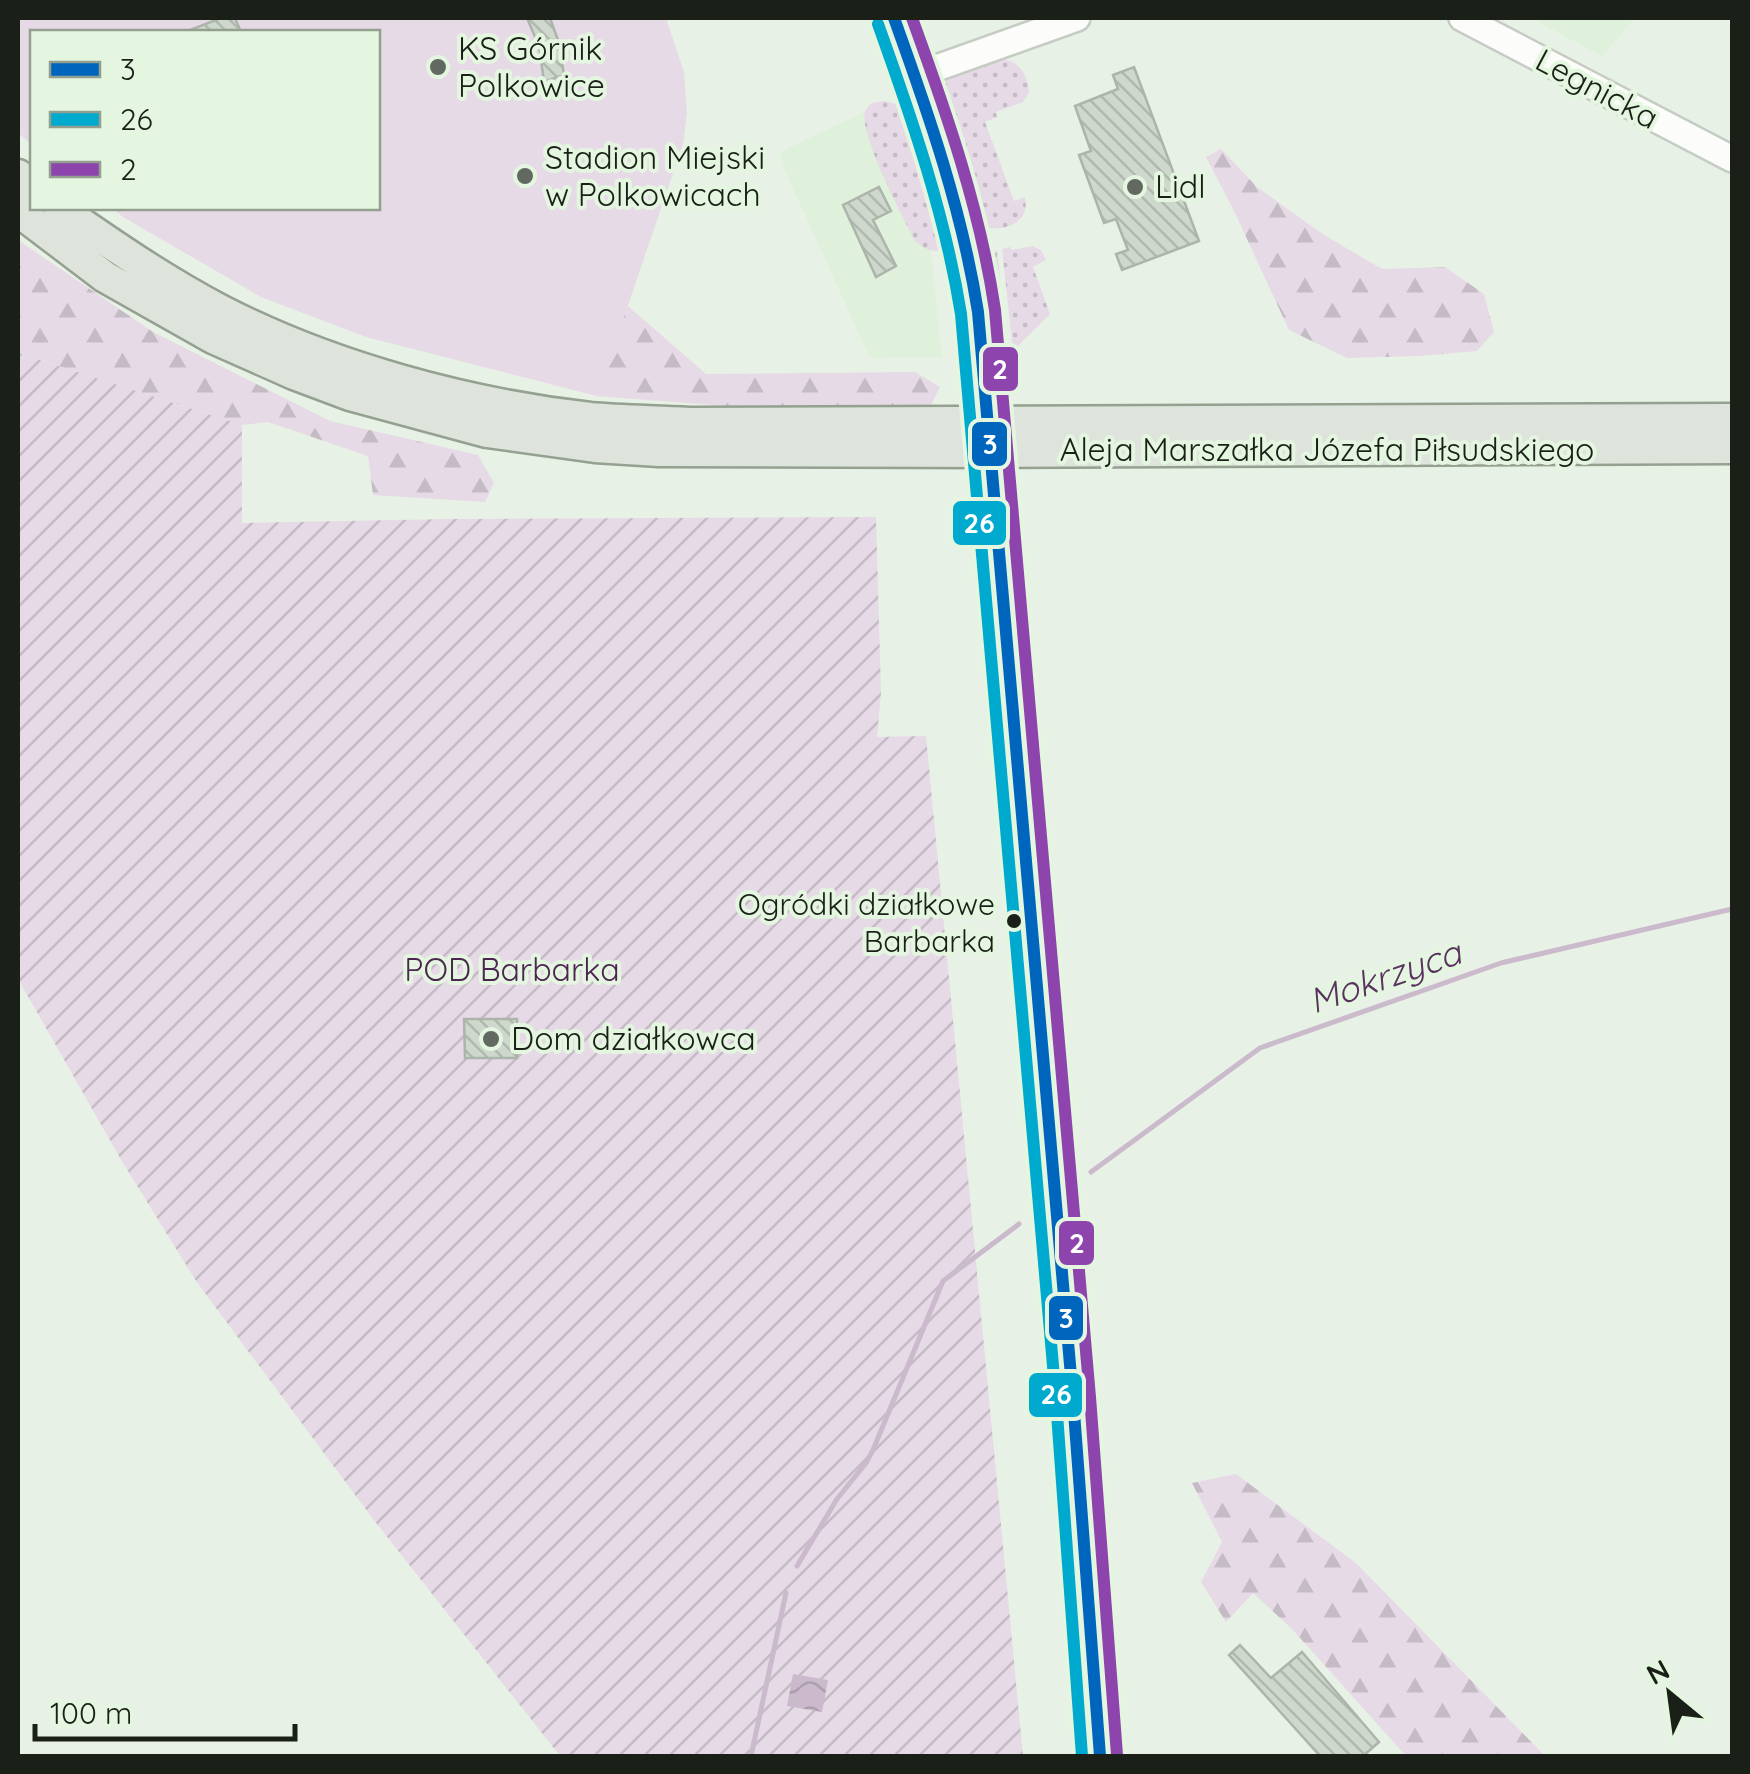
<svg xmlns="http://www.w3.org/2000/svg" width="1750" height="1774" font-family="Quicksand,sans-serif">
<style>
.built{fill:#dff0db}
.grass{fill:url(#grass-dots)}
.forest{fill:url(#forest-firs)}
.park{fill:#e6dae6}
.garden{fill:url(#garden-furrows)}
.water{fill:url(#water-waves)}
.lines{fill:none;stroke-linecap:round;stroke-linejoin:round}
.stream{stroke:#cbb9cc;stroke-width:5}
.building{fill:url(#building-back-hatch);stroke:#adb4ab;stroke-width:2.5}
.minor-casing{stroke:#c6ccc4;stroke-width:30}
.major-casing{stroke:#94a191;stroke-width:35}
.minor{stroke:#fcfdfb;stroke-width:25}
.major{stroke:#dee3dc;stroke-width:30}
.bus-1-casing{stroke:#e4f6e0;stroke-width:20}
.bus-2-casing{stroke:#e4f6e0;stroke-width:20}
.bus-3-casing{stroke:#e4f6e0;stroke-width:20}
.bus-1{stroke:#0065bd;stroke-width:12}
.bus-2{stroke:#00a9ce;stroke-width:12}
.bus-3{stroke:#8e44ad;stroke-width:12}
.poi-dot{fill:#626960;stroke:#e4f6e0;stroke-width:4}
.bus-dot{fill:#1a2018;stroke:#e4f6e0;stroke-width:4}
.labels{text-anchor:middle;stroke-width:8;stroke-linejoin:round;paint-order:stroke}
.bus-label{font-size:30px;fill:#1a2018;stroke:#e4f6e0;text-anchor:end}
.poi-label{font-size:32px;fill:#1a2018;stroke:#e4f6e0;text-anchor:start}
.street-label{font-size:32px;fill:#1a2018;stroke:#e4f6e0}
.park-label{font-size:32px;fill:#4c2651;stroke:#e4f6e0}
.water-label{font-size:35px;font-style:italic;fill:#5a325f;stroke:#e4f6e0}
.line-badge{stroke:#e4f6e0;stroke-width:4}
.badge-label{font-size:28px;text-anchor:middle;font-weight:bold;fill:#fff}
</style>
<defs>
<pattern id="grass-dots" width="8" height="8" patternUnits="userSpaceOnUse" patternTransform="scale(2.5)"><rect width="8" height="8" fill="#e6dae6"/><path d="M2 2h.1M6 6h.1" fill="none" stroke="#c5bbc5" stroke-width="1.8" stroke-linecap="round"/></pattern>
<pattern id="forest-firs" width="22" height="20" patternUnits="userSpaceOnUse" patternTransform="scale(2.5)"><rect width="22" height="20" fill="#e6dae6"/><path d="M5 1l3.5 6h-7zM16 11l3.5 6h-7z" fill="#c5bbc5"/></pattern>
<pattern id="garden-furrows" width="10" height="10" patternUnits="userSpaceOnUse" patternTransform="scale(2.5)"><rect width="10" height="10" fill="#e6dae6"/><path d="M-1 1l2-2M0 10L10 0M9 11l2-2" fill="none" stroke="#c5bbc5"/></pattern>
<pattern id="water-waves" width="16" height="10" patternUnits="userSpaceOnUse" patternTransform="scale(2.5)"><rect width="16" height="10" fill="#cbb9cc"/><path d="M0 5q4-4 8 0t8 0" fill="none" stroke="#ae9fae"/></pattern>
<pattern id="building-back-hatch" width="6" height="6" patternUnits="userSpaceOnUse" patternTransform="scale(2.5)"><rect width="6" height="6" fill="#ced8cc"/><path d="M-1 5l2 2M0 0l6 6M5-1l2 2" fill="none" stroke="#b0b9ae"/></pattern>
</defs>
<rect width="100%" height="100%" fill="#e8f1e5"/>
<path class="built" d="M 1531,18 L 1635,18 L 1602,56 Z
M 881,104 L 930,245 L 942,357 L 870,358 L 782,164 L 780,152 Z"/>
<path class="grass" d="M 1002,59 C 1020,61 1028,76 1029,93 L 1023,102 L 996,112 L 997,117 L 985,122 L 1014,201 L 1025,197 C 1032,227 994,235 973,223 L 936,110 C 936,96 938,84 951,76 Z
M 884,101 C 897,104 911,107 917,121 L 953,240 L 952,246 C 939,254 928,252 916,242 C 904,221 858,131 865,112 C 868,103 875,102 884,101 Z
M 1032,246 L 1041,250 L 1046,260 L 1033,267 L 1050,314 L 1013,351 L 1002,249 L 1010,247 L 1012,250 Z
M 997,250 L 1009,363 L 1005,368 L 993,369 L 983,281 L 986,260 Z"/>
<path class="forest" d="M 1221,149 L 1257,187 L 1324,235 L 1382,269 L 1445,267 L 1484,294 L 1494,332 L 1477,351 L 1420,356 L 1347,358 L 1289,330 L 1235,213 L 1206,157 Z
M 18,240 L 153,332 L 330,421 L 478,455 L 494,483 L 485,502 L 373,495 L 368,456 L 268,422 L 242,425 L 18,353 Z
M 628,306 L 706,374 L 915,372 L 940,387 L 930,407 L 726,406 L 597,396 L 592,379 Z
M 1236,1474 L 1356,1563 L 1545,1756 L 1406,1756 L 1292,1629 L 1253,1593 L 1226,1622 L 1201,1582 L 1222,1542 L 1192,1483 Z"/>
<path class="park" d="M 18,18 L 666,18 L 684,72 L 687,113 L 683,144 L 597,396 L 366,337 L 261,297 L 123,217 L 112,208 L 378,208 L 378,32 L 32,32 L 32,145 L 18,133 Z"/>
<path class="garden" d="M 18,353 L 242,425 L 242,523 L 449,519 L 876,517 L 881,693 L 877,737 L 926,736 L 1023,1756 L 560,1756 L 373,1519 L 196,1281 L 123,1163 L 18,979 Z"/>
<path class="water" d="M 793,1674 L 828,1680 L 822,1712 L 787,1706 Z"/>
<g class="lines">
<path class="stream" d="M 1091,1172 L 1260,1048 L 1501,963 L 1732,909
M 797,1566 L 837,1499 L 866,1463 L 873,1450 L 943,1281 L 1019,1224
M 751,1756 L 786,1593"/>
</g>
<path class="building" d="M 221,18 L 235,18 L 241,32 L 185,32 Z
M 527,18 L 550,18 L 558,40 L 564,75 L 544,82 L 539,46 Z
M 1134,67 L 1199,241 L 1122,270 L 1116,254 L 1128,250 L 1116,219 L 1104,223 L 1079,155 L 1091,151 L 1075,106 L 1118,89 L 1113,75 Z
M 879,187 L 891,211 L 873,220 L 896,266 L 876,277 L 843,205 Z
M 464,1019 L 517,1019 L 517,1058 L 465,1058 Z
M 1240,1645 L 1271,1678 L 1302,1652 L 1379,1742 L 1363,1756 L 1320,1756 L 1229,1655 Z"/>
<g class="lines">
<g class="minor-casing">
<path id="minor" d="M 894,18 C 928,113 965,211 978,312 L 1073,1399 L 1100,1756
M 1462,18 L 1732,159
M 914,76 L 1077,18"/>
</g>
<g class="major-casing">
<path id="major" d="M 18,175 L 32,187
M 59,208 C 111,244 163,280 220,310 C 330,367 467,404 590,418 C 623,421 656,421 689,423 L 1732,419
M 18,211 L 105,277 L 213,338 L 294,374 L 350,395 L 487,432 L 595,447 L 659,451 L 989,452 L 1732,448"/>
</g>
<use href="#minor" class="minor"/>
<use href="#major" class="major"/>
<g class="bus-1-casing">
<path id="bus-1" d="M 894,18 C 929,115 962,210 978,312 L 1073,1399 L 1100,1756"/>
</g>
<g class="bus-2-casing">
<path id="bus-2" d="M 878,24 C 912,119 945,214 961,314 L 1056,1400 L 1082,1756"/>
</g>
<g class="bus-3-casing">
<path id="bus-3" d="M 912,18 C 947,114 980,209 995,310 L 1090,1397 L 1117,1755"/>
</g>
<use href="#bus-1" class="bus-1"/>
<use href="#bus-2" class="bus-2"/>
<use href="#bus-3" class="bus-3"/>
</g>
<g class="poi-dot">
<circle cx="438" cy="67" r="10"/>
<circle cx="525" cy="176" r="10"/>
<circle cx="1135" cy="187" r="10"/>
<circle cx="491" cy="1039" r="10"/>
</g>
<circle class="bus-dot" cx="1014" cy="921" r="9"/>
<g class="labels">
<g class="bus-label">
<text x="995" y="915">Ogródki działkowe<tspan x="995" dy="37">Barbarka</tspan></text>
</g>
<g class="poi-label">
<text x="458" y="60">KS Górnik<tspan x="458" dy="37">Polkowice</tspan></text>
<text x="545" y="169">Stadion Miejski<tspan x="545" dy="37">w Polkowicach</tspan></text>
<text x="1155" y="198">Lidl</text>
<text x="511" y="1050">Dom działkowca</text>
</g>
<g class="street-label">
<text transform="translate(1597 89) rotate(28)" y="11">Legnicka</text>
<text x="1327" y="461">Aleja Marszałka Józefa Piłsudskiego</text>
</g>
<g class="park-label">
<text x="512" y="981">POD Barbarka</text>
</g>
<g class="water-label">
<text transform="translate(1385 977) rotate(-19)" y="12">Mokrzyca</text>
</g>
</g>
<g class="line-badge">
<rect x="981" y="345" width="39" height="48" rx="10" fill="#8e44ad"/>
<rect x="970" y="420" width="39" height="48" rx="10" fill="#0065bd"/>
<rect x="951" y="499" width="57" height="48" rx="10" fill="#00a9ce"/>
<rect x="1057" y="1219" width="39" height="48" rx="10" fill="#8e44ad"/>
<rect x="1047" y="1294" width="38" height="48" rx="10" fill="#0065bd"/>
<rect x="1027" y="1371" width="57" height="48" rx="10" fill="#00a9ce"/>
</g>
<g class="badge-label">
<text x="1000" y="379">2</text>
<text x="990" y="454">3</text>
<text x="979" y="533">26</text>
<text x="1077" y="1253">2</text>
<text x="1066" y="1328">3</text>
<text x="1056" y="1404">26</text>
</g>
<rect width="1750" height="1774" fill="none" stroke="#1a2018" stroke-width="40"/>
<rect x="30" y="30" width="350" height="180" fill="#e4f6e0" stroke="#93a090" stroke-width="2.5"/>
<rect x="50" y="62" width="50" height="15" fill="#0065bd" stroke="#93a090" stroke-width="2.5"/>
<text x="120" y="80" font-size="30" fill="#1a2018">3</text>
<rect x="50" y="112" width="50" height="15" fill="#00a9ce" stroke="#93a090" stroke-width="2.5"/>
<text x="120" y="130" font-size="30" fill="#1a2018">26</text>
<rect x="50" y="162" width="50" height="15" fill="#8e44ad" stroke="#93a090" stroke-width="2.5"/>
<text x="120" y="180" font-size="30" fill="#1a2018">2</text>
<g transform="translate(1670 1694) rotate(331)" stroke="#e4f6e0" stroke-width="8" paint-order="stroke">
<path d="M0-8L18 38L0 25L-18 38Z" fill="#1a2018"/>
<text y="-15" font-size="28" font-weight="bold" text-anchor="middle" fill="#1a2018">N</text>
</g>
<path d="M35 1724v15h260v-15" fill="none" stroke="#1a2018" stroke-width="5"/>
<text x="50" y="1724" font-size="30" fill="#1a2018" stroke="#e4f6e0" stroke-width="8" paint-order="stroke">100 m</text>
</svg>
